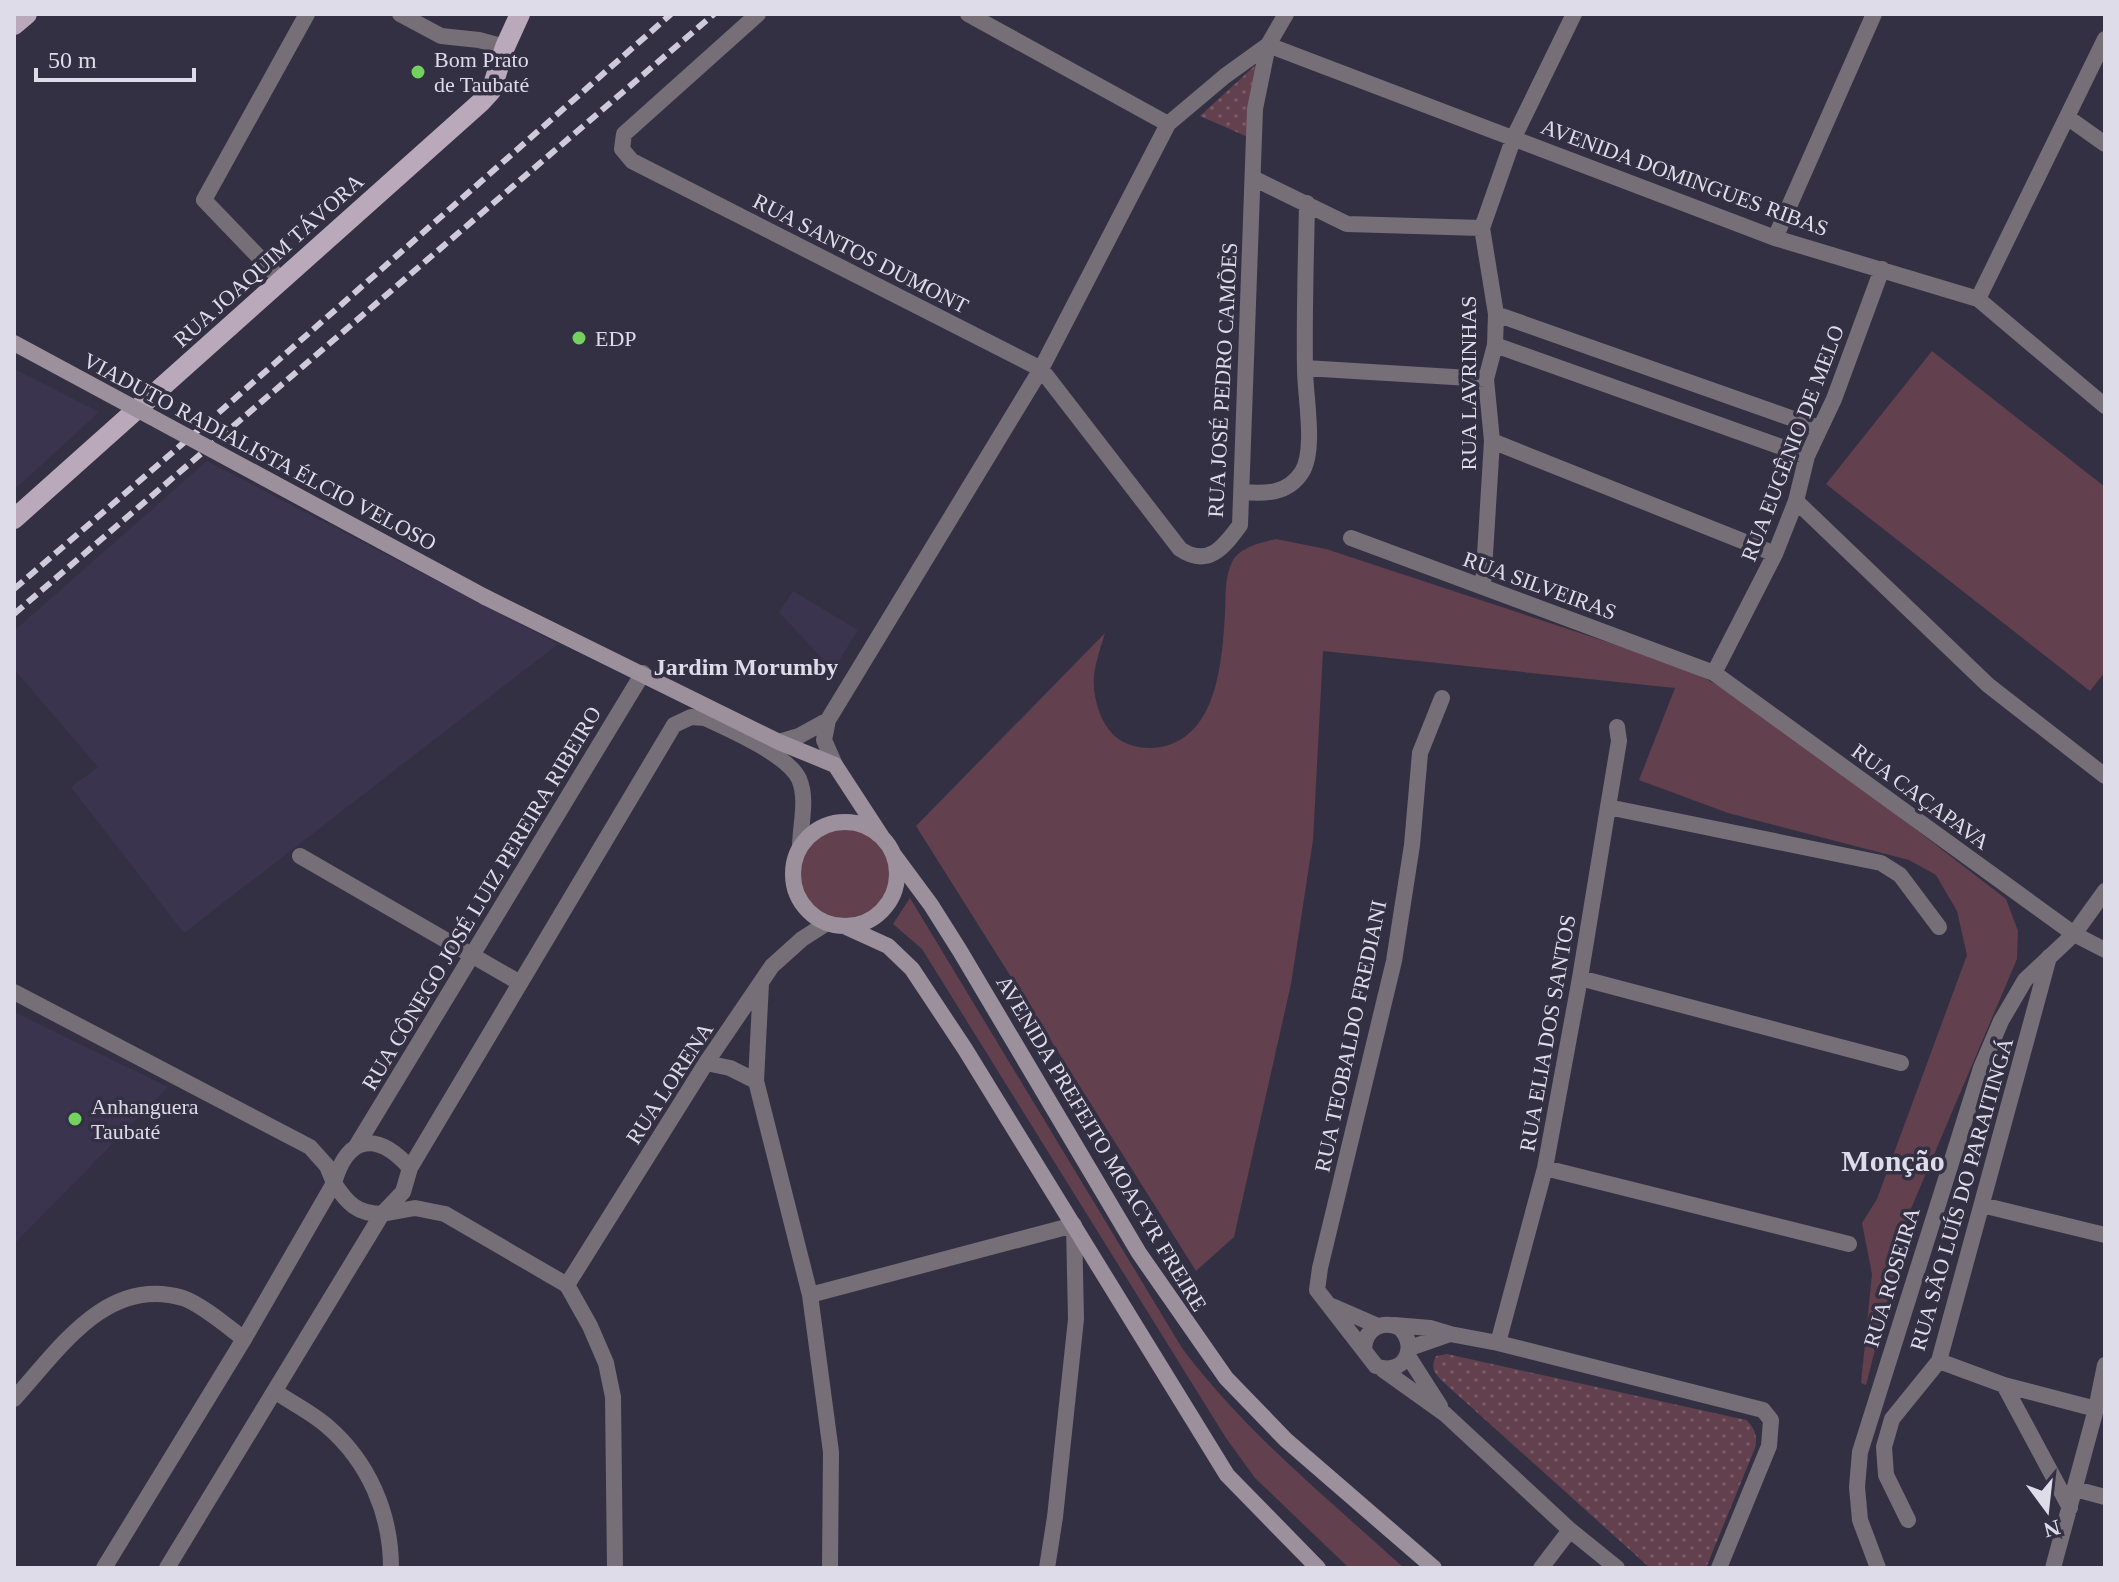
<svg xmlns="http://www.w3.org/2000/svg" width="2119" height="1582" font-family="Georgia,serif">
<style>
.built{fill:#3a344f}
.grass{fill:#62404d}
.park{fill:url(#park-dots)}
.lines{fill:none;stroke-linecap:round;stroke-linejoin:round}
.minor{stroke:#776f77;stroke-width:16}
.tertiary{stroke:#776f77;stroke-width:16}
.secondary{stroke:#9c909d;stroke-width:16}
.primary{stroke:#b9a9ba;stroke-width:20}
.rail{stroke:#cecad9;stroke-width:6;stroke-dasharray:12 6;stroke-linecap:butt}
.secondary-bridge{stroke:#9c909d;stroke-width:16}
.poi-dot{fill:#72d25d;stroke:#343044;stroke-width:3}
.labels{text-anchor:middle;stroke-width:7;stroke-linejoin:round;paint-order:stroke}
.poi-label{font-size:22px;fill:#dfdcea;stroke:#343044;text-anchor:start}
.street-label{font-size:22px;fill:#dfdcea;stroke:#343044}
.neighbourhood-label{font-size:24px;font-weight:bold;fill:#dfdcea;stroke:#343044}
.district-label{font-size:30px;font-weight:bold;fill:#dfdcea;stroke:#343044}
</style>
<defs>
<pattern id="park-dots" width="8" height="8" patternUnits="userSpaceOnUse" patternTransform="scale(2)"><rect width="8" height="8" fill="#62404d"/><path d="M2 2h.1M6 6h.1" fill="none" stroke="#785b67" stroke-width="1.8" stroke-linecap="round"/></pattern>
</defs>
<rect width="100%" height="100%" fill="#343044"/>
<path class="built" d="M 14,369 L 99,412 L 14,490 Z
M 207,461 L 558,644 L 184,933 L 71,787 L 98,767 L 14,669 L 14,631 Z
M 793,591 L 858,630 L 833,670 L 779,612 Z
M 14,1012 L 168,1087 L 14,1244 Z"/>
<path class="grass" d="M 1932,351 L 2105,487 L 2105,672 L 2090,691 L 1826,484 Z
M 1276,539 L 1326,549 L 1689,669 L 1764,712 L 2006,899 L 2018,931 L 2017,959 L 1910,1211 L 1866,1385 L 1861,1383 L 1872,1274 L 1862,1223 L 1877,1199 L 1967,955 L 1957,911 L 1936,875 L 1909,860 L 1728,813 L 1639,780 L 1675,688 L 1323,651 L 1313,840 L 1291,984 L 1234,1237 L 1196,1271 L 916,826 L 1105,633 C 1101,646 1096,661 1094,675 C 1092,697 1101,728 1120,740 C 1133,748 1147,749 1161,747 C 1218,736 1222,660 1225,614 C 1226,595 1224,577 1233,560 C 1241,547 1262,542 1276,539 Z
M798 874a46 46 0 1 1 92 0a46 46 0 1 1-92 0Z
M 910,898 L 1182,1348 C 1245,1432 1327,1498 1404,1568 L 1349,1568 L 1255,1478 L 1226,1438 L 922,949 L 893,924 Z"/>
<path class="park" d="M 1261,60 L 1250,138 L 1200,116 Z
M 1447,1354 L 1746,1420 C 1755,1428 1758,1437 1755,1448 L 1706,1568 L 1650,1568 L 1440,1379 C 1433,1371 1431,1366 1436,1356 Z"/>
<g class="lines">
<path class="minor" d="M 400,14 L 441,36 L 479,40 L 505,47
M 758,14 L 624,134 L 622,149 L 632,161 L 1041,369 L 1180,549 C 1208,568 1224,547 1240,525 L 1255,109 L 1268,45 L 1286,14
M 968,14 L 1168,124
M 1268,45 L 1775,238 L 1978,299 L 2105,406
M 2067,117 L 2105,144
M 1253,178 L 1347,224 L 1482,228
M 1775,238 L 1874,14
M 281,280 L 204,200 L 307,14
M 1978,299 L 2105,39
M 1496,314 L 1819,428
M 1495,345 L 1807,456
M 1305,368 L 1486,379
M 1492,441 L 1775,554
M 1242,492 C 1266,494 1288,494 1302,472 C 1316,449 1305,396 1305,369 C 1304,314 1306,258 1307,203
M 1796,501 L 1988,685 L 2105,776
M 1351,538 L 1714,673 L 2074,934 L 2105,950
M 1483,587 L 1492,441 L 1486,379 L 1495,345 L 1496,314 L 1482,228 L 1514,137 L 1574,14
M 1714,673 L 1775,554 L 1796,501 L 1807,456 L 1834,399 L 1882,269
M 779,742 L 799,736 L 828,720
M 835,765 L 824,740 L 828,720 L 1041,369 L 1168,124 L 1225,76 L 1268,45
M 1608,807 L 1881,863 L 1900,875 L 1939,927
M 300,856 L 520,983
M 1580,978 L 1901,1063
M 761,983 L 756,1081 L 810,1295 L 831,1452 L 830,1568
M 706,1063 L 730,1068 L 756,1081
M 1545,1168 L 1849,1244
M 1982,1205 L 2105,1235
M 567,1285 L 706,1063 L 772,966 L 802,939 L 827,923
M 810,1295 L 1074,1225 L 1076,1319 L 1055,1517 L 1047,1568
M 1332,1306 L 1378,1326
M 1394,1325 L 1430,1328 L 1450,1334 L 1498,1343 L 1763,1410 L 1771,1420 L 1769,1446 L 1719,1568
M 1498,1343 L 1545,1168 L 1580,978 L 1608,807 L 1619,741 L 1617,727
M 1410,1348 L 1450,1334
M 1364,1349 C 1365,1328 1382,1320 1400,1328 C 1420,1348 1402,1377 1376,1366 L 1317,1290 L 1320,1268 L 1394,961 L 1412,845 L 1420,753 L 1442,698
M 1408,1356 L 1440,1406
M 1939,1361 L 2004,1385 L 2096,1409
M 1382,1369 L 1445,1414 L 1570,1530 L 1617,1568
M 2004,1385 L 2070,1508
M 276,1392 C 292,1403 312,1413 327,1426 C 369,1462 391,1514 391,1568
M 14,1399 C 58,1351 106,1275 183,1298 C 201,1304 228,1327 244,1339
M 2075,1489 L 2105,1497
M 1908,1520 L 1886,1475 L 1884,1447 L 1892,1419 L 1939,1361 L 2049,957
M 1541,1568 L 1570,1530
M 2053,1568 L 2096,1409 L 2105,1365"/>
<path class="tertiary" d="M 14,992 L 310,1147 L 327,1166 L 334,1183 L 244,1339 L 104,1568
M 357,1145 L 643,673
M 410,1168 C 378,1132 348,1134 334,1183 C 347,1203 357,1214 382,1214 L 403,1192 L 410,1168 L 674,725 L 691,717 L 705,718 C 729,729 788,755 799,779 C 808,799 800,826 800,847
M 167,1568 L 382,1214 L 415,1208 L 445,1214 L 567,1285 L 590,1326 L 606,1363 L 613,1397 L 615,1568
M 1878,1568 L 1860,1520 L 1857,1487 L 1860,1452 L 1981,1068 L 2001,1021 L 2025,980 L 2074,934 L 2105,891"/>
<path class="secondary" d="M 485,597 L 779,742 L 835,765 L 882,837
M793 874a52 52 0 1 1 104 0a52 52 0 1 1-104 0Z
M 894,855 L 931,905 L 960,951 L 1139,1253 L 1226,1378 L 1286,1440 L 1434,1568
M 844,926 L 888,946 L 912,969 L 965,1049 L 1227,1475 L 1318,1568"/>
<path class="primary" d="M 14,25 L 27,14
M 14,519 L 481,102 L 491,91 L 505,47 L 520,14"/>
<path class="rail" d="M 14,589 L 224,408 L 671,14
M 14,614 L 714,14"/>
<path class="secondary-bridge" d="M 14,343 L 485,597"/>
</g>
<g class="poi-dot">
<circle cx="418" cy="72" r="8"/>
<circle cx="579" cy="338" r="8"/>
<circle cx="75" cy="1119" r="8"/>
</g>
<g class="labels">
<g class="poi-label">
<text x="434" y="67">Bom Prato<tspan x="434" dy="25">de Taubaté</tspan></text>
<text x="595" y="346">EDP</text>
<text x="91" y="1114">Anhanguera<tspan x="91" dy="25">Taubaté</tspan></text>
</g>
<g class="street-label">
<text transform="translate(1685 177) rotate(20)" y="8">AVENIDA DOMINGUES RIBAS</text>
<text transform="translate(861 253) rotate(27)" y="8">RUA SANTOS DUMONT</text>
<text transform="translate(268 260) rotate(-42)" y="8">RUA JOAQUIM TÁVORA</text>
<text transform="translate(1222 380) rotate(-87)" y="8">RUA JOSÉ PEDRO CAMÕES</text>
<text transform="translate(1468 383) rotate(-90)" y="8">RUA LAVRINHAS</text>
<text transform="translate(1792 443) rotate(-69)" y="8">RUA EUGÊNIO DE MELO</text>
<text transform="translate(260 451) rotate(28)" y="8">VIADUTO RADIALISTA ÉLCIO VELOSO</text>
<text transform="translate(1540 585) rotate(20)" y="8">RUA SILVEIRAS</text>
<text transform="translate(1921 796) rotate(36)" y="8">RUA CAÇAPAVA</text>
<text transform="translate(481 898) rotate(-59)" y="8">RUA CÔNEGO JOSÉ LUIZ PEREIRA RIBEIRO</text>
<text transform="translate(1547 1033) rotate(-80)" y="8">RUA ELIA DOS SANTOS</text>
<text transform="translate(1350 1036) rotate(-78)" y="8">RUA TEOBALDO FREDIANI</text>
<text transform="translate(669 1083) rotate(-57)" y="8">RUA LORENA</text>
<text transform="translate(1102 1143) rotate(59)" y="8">AVENIDA PREFEITO MOACYR FREIRE</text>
<text transform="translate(1961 1194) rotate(-74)" y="8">RUA SÃO LUÍS DO PARAITINGÁ</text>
<text transform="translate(1891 1277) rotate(-73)" y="8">RUA ROSEIRA</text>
</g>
<g class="neighbourhood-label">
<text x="746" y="675">Jardim Morumby</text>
</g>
<g class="district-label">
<text x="1893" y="1171">Monção</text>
</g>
</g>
<rect width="2119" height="1582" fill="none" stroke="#dfdcea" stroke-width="32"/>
<g transform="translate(2047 1510) rotate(165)" stroke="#343044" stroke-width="6" paint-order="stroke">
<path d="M0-6L14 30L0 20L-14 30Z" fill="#dfdcea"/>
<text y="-12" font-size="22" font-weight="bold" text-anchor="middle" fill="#dfdcea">N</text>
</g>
<path d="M36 68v12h158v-12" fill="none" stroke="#dfdcea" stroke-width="4"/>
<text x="48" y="68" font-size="24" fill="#dfdcea" stroke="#343044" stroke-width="6" paint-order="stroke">50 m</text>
</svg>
